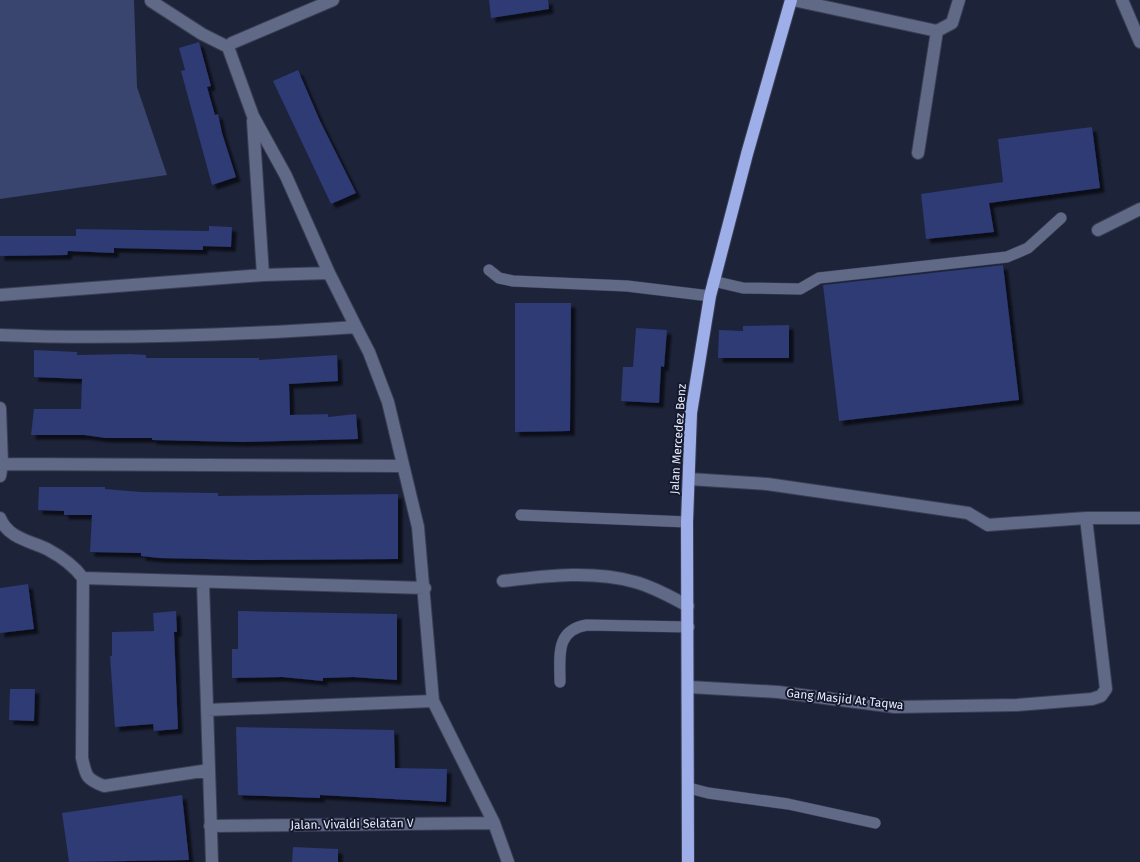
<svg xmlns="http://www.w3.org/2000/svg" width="1140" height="862" font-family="'Fira Sans',sans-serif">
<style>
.green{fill:#39446f}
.building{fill:#2d3a75;filter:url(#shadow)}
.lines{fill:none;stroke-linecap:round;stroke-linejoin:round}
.service-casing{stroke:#393f54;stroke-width:12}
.minor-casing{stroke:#393f54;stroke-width:14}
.primary-casing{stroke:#393f54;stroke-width:14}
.service{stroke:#606985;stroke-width:11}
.minor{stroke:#606985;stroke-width:12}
.primary{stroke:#9daee9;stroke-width:12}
.labels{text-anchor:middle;stroke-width:4;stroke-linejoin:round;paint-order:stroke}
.street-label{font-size:12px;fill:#e7ecfc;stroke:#14192e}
</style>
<defs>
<filter id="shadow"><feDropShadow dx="4.5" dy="4.5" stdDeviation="1" flood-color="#0009"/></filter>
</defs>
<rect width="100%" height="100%" fill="#1d2339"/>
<path class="green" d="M 0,0 L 134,0 L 137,87 L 167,175 L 0,199 Z"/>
<path class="building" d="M 489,0 L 548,0 L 549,9 L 491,18 Z
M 199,42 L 211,86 L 207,87 L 215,115 L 218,114 L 222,133 L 236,177 L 212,185 L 181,71 L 185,70 L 179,48 Z
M 298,70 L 320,121 L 356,193 L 331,204 L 273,81 Z
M 1092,127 L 1100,188 L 989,203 L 994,232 L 926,239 L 921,194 L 1003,182 L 998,139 Z
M 209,226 L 232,227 L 231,247 L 203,246 L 203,250 L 114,248 L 114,253 L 68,251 L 67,255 L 0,256 L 0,236 L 76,236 L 76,229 L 209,231 Z
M 1003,265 L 1019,400 L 839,421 L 823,285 Z
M 515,303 L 571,303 L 570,431 L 515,432 Z
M 789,325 L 789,358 L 718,358 L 719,330 L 743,331 L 743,326 Z
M 636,328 L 667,330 L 664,367 L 661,366 L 659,403 L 621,401 L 623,367 L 633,367 Z
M 34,350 L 77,352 L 77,355 L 130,354 L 146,355 L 146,358 L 259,358 L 259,360 L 337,355 L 338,381 L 289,384 L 290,415 L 328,414 L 328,417 L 356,414 L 358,439 L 243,442 L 152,440 L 152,438 L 106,438 L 84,435 L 31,435 L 34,409 L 81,409 L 82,379 L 34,377 Z
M 39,487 L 105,487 L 105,489 L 141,492 L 218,493 L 218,496 L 398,494 L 398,559 L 252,560 L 159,558 L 141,556 L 141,553 L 90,552 L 92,515 L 64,515 L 64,511 L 38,510 Z
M 28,584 L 34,629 L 0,633 L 0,588 Z
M 176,611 L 177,632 L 174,632 L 178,729 L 154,731 L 153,724 L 115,727 L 110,656 L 112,656 L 112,632 L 154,631 L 153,613 Z
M 238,611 L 397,614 L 397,680 L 353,677 L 323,678 L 323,681 L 282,677 L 232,678 L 232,649 L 238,649 Z
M 10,689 L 35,689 L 34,721 L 9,720 Z
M 236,727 L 394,730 L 395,768 L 447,769 L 446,802 L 320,795 L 320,798 L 238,795 Z
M 182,795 L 189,860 L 69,862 L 62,813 Z
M 293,847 L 338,849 L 338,862 L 292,862 Z"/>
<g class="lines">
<g class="service-casing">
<path id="service" d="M 489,270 L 499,278 L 513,281 L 627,286 L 710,296
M 713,281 L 743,288 L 800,289 L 819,278 L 1007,257 L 1028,248 L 1061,218
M 521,515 L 687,522
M 560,682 C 560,656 555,630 587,625 L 689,627
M 689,788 L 708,793 L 788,804 L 875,823"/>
</g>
<g class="minor-casing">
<path id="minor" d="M 793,0 L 937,31 L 952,23 L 959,0
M 1122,0 L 1140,42
M 151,1 L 202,34 L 228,47 L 253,116 L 286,176 L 329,273 L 356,327
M 228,47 L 232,43 L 333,0
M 253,121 L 263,275
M 918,153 L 937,31
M 1098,230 L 1140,209
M 0,295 L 263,275 L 329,273
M 0,335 C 119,340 238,335 356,327 L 369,352 L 388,402 L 418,527 L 433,701 L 494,823 L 508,862
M 0,408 L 2,464 L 0,476
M 2,464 L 402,466
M 689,479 L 767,484 L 968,513 L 988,525 L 1086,518 L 1140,518
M 0,518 C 8,538 30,541 47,549 C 60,556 75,567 83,578 L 82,758 C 86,776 86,779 104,786 L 209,770
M 83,578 L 425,588
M 503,581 C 546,576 593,570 635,582 C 654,587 671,597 688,606
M 203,582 L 212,862
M 689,687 L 778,692 L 895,707 L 1017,705 L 1092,699 L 1101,696 L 1106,689 L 1086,518
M 207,710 L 433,701
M 210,826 L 494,823"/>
</g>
<g class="primary-casing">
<path id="primary" d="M 688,862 L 687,522 L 691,413 L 710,296 L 747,154 L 791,0"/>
</g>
<use href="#service" class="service"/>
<use href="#minor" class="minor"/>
<use href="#primary" class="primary"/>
</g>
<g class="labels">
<g class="street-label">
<text transform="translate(678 439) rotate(-86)" y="4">Jalan Mercedez Benz</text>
<text transform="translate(845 699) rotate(6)" y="4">Gang Masjid At Taqwa</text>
<text transform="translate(352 824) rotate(-1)" y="4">Jalan. Vivaldi Selatan V</text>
</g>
</g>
</svg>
